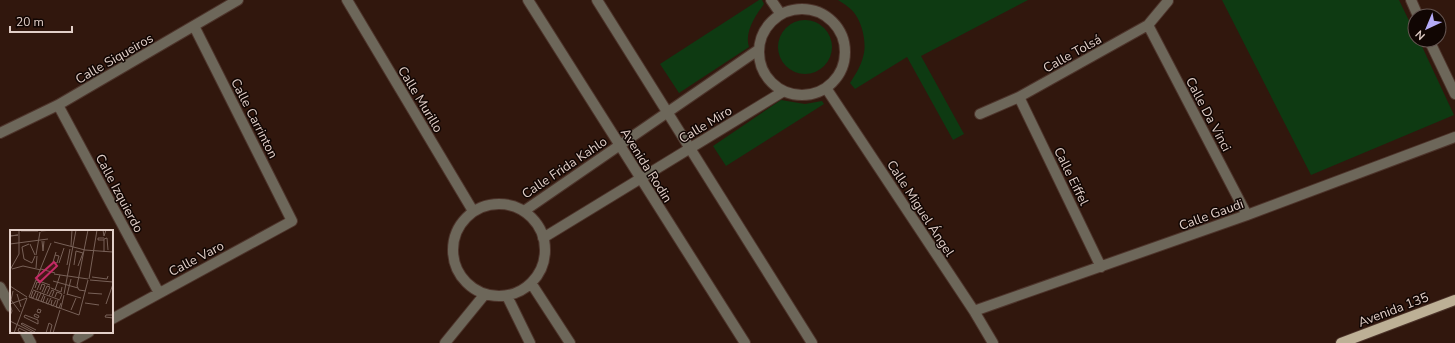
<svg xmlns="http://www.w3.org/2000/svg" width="1455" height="343" font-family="'Nunito Sans',sans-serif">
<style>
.green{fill:#0e3a12}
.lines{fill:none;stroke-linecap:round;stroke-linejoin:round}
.minor-casing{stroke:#4d342b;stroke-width:12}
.major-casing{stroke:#4d342b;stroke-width:12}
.minor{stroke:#6d675a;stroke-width:10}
.major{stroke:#bdb096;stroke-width:10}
.labels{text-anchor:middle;stroke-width:3;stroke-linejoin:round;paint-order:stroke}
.street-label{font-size:13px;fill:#e2cfc8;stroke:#110603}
.inset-road{fill:none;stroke:#786158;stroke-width:1}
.view{fill:#c52a66;fill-opacity:0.15;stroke:#c52a66;stroke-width:2}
.inset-edge{fill:none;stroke:#e2cfc8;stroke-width:2}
</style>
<rect width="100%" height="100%" fill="#31170d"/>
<path class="green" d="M 759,0 L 762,0 L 764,4 C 756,15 744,32 749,47 L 679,93 L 660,64 Z
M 838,0 L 1028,0 L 921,56 L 964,134 L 953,140 L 907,57 L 855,89 L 850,83 C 855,75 861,66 863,57 C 867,45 863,25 855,14 C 851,8 844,4 838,0 Z
M 1222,0 L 1399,0 L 1415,33 L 1415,40 L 1419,40 L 1454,115 L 1311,175 Z
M778 47a27 27 0 1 1 54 0a27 27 0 1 1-54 0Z
M 781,100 L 805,104 L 822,101 L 824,104 L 726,166 L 713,146 Z"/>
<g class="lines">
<g class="minor-casing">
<path id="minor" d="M 347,0 L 473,211
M 528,0 L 745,343
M 597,0 L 812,343
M 771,0 L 780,13
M 1411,0 L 1418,16
M759 52a43 43 0 1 1 86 0a43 43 0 1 1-86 0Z
M 1148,25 L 1247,215
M 1429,40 L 1455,94
M 826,88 L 974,311 L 993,343
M 1019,97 L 1101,267
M 58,105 L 159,293
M 980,114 L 1019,97 L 1148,25 L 1168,1
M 0,133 L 58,105 L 238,0
M453 250a46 46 0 1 1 92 0a46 46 0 1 1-92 0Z
M 524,211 L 758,50
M 543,238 L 784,91
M 531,283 L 570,343
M 0,287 L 11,307
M 507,296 L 530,343
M 974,311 L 1247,215 L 1455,137
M 112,319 L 292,221 L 194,26
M 25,332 L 31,343
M 78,338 L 89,332
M 445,343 L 485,294"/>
</g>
<g class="major-casing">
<path id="major" d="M 1341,343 L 1455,300"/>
</g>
<use href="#minor" class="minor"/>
<use href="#major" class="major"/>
</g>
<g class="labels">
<g class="street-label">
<text transform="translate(1072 53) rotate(-29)" y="5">Calle Tolsá</text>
<text transform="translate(114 58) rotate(-30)" y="5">Calle Siqueiros</text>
<text transform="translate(421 99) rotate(59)" y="5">Calle Murillo</text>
<text transform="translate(1209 114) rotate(62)" y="5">Calle Da Vinci</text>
<text transform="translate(255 118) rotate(63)" y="5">Calle Carrinton</text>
<text transform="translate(705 124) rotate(-31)" y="5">Calle Miro</text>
<text transform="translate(647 165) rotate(58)" y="5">Avenida Rodin</text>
<text transform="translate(564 167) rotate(-34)" y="5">Calle Frida Kahlo</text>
<text transform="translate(1072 176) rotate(64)" y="5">Calle Eiffel</text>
<text transform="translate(120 193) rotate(62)" y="5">Calle Izquierdo</text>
<text transform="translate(921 208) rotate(57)" y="5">Calle Miguel Ángel</text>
<text transform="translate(1211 214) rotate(-20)" y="5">Calle Gaudi</text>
<text transform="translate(196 258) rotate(-28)" y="5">Calle Varo</text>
<text transform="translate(1393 309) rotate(-21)" y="5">Avenida 135</text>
</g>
</g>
<g transform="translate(10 230)">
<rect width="103" height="103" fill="#31170d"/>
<path class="inset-road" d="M 93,0 L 94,6 L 96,0M 11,1 L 28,1M 31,1 L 43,0M 0,6 L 8,5 L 0,6M 97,8 L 98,20M 94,10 L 88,10 L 88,8 L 94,8M 32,11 L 33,21 L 34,11M 44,12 L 75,20 L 103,22M 0,14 L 38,9M 19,14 L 12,17 L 14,29 L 22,33 L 25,26M 20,14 L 25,25M 61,16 L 62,0M 66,21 L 73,23 L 68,36M 94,22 L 94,9 L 97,8M 26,25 L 30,2M 45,25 L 49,26 L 47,33 L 43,32 L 46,22M 49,33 L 54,18M 57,35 L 60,19M 64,35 L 66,21M 26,38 L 27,26M 2,39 L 13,36 L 31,40M 31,39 L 45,43M 0,40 L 9,24 L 9,0M 44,44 L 57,46M 58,46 L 78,49M 82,47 L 97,49 L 98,46M 79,49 L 87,0M 26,50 L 40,55M 80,50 L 103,52M 43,51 L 68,58M 0,56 L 17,67M 25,58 L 27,52 L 30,53 L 27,60M 41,58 L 51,62 L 52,57M 23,60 L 50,70M 30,60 L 32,54 L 35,55 L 32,62M 45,60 L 50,45M 3,61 L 1,70 L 10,82M 23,61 L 21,67 L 23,68 L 26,61M 76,61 L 69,60 L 67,56 L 78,0M 28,63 L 26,69 L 28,70 L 31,63M 34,63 L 37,56 L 40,57 L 37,64M 78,63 L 92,64M 7,64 L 11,77M 34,64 L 31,71 L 33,72 L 35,66M 54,64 L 66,0M 57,64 L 71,68M 57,65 L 61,49M 39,66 L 42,60 L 44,61 L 42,66M 19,67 L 69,85 L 78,50M 19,67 L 41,13M 45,67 L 47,62 L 52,64 L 50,69M 38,68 L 36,73 L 38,74 L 41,68M 42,70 L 41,75 L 43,76 L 46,70M 48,70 L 46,77 L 49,78 L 51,73M 75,73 L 89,75M 0,74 L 17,68M 96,74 L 103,54M 51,78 L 54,65M 28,79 L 31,80 L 30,83 L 27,82 L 28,79M 61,80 L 66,68M 25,84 L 29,86 L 28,88 L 24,86 ZM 15,85 L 28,90 L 28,94 L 14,87 ZM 103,85 L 96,85 L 95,87 L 103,88M 0,86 L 2,81 L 0,74M 0,91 L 24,103M 25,102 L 11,94 L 12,93 L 26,100M 4,103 L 17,68M 13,103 L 8,101 L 9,98 L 19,103M 36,103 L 39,93 L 42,95 L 40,103M 43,103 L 50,80"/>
<path class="view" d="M 44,32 L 47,36 L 30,52 L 26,48 Z"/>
<rect width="103" height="103" class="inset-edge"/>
</g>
<g transform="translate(1427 28) rotate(224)"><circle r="19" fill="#110603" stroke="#655652"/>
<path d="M0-3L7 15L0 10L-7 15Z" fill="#b5acf8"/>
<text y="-6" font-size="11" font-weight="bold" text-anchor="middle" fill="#e2cfc8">N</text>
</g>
<path d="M10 26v6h62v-6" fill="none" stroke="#e2cfc8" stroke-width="2"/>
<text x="16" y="26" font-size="12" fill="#e2cfc8" stroke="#110603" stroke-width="3" paint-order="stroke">20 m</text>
</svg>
